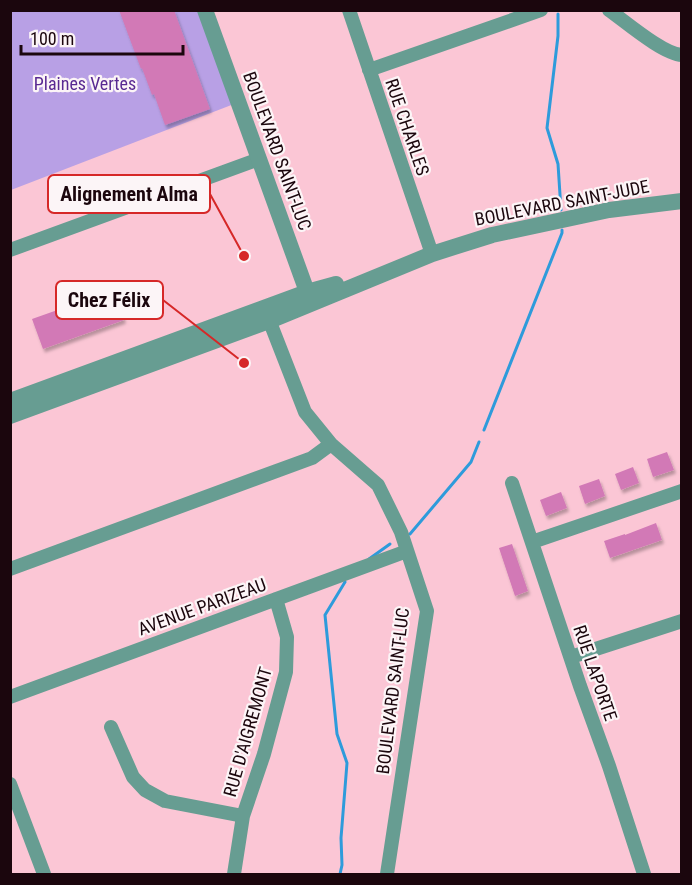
<svg xmlns="http://www.w3.org/2000/svg" width="692" height="885" font-family="'Roboto Condensed',sans-serif">
<style>
.green{fill:#b8a0e5}
.lines{fill:none;stroke-linecap:round;stroke-linejoin:round}
.stream{stroke:#2e9bdb;stroke-width:3}
.building{fill:#d279b6;filter:url(#shadow)}
.minor{stroke:#679d92;stroke-width:14}
.tertiary{stroke:#679d92;stroke-width:16}
.labels{text-anchor:middle;stroke-width:4.5;stroke-linejoin:round;paint-order:stroke}
.park-label{font-size:18px;fill:#592992;stroke:#fcf5f7}
.street-label{font-size:18px;fill:#1b060d;stroke:#fcf5f7}
.leader{fill:none;stroke:#d62828;stroke-width:2}
.callout-dot{fill:#d62828;stroke:#fcf5f7;stroke-width:2}
.callout{fill:#fcf5f7;stroke:#d62828;stroke-width:2}
.callout-label{font-size:20px;text-anchor:middle;font-weight:bold;fill:#1b060d}
</style>
<defs>
<filter id="shadow"><feDropShadow dx="2" dy="3.5" stdDeviation="1.5" flood-color="#0004"/></filter>
</defs>
<rect width="100%" height="100%" fill="#fbc6d5"/>
<path class="green" d="M 10,11 L 201,11 L 234,104 L 11,190 Z"/>
<g class="lines">
<path class="stream" d="M 558,14 L 558,36 L 547,128 L 558,164 L 561,210
M 484,430 L 562,233 L 562,230
M 410,534 L 471,462 L 479,442
M 369,559 L 390,544
M 340,874 L 342,865 L 341,838 L 347,763 L 337,734 L 325,615 L 345,582"/>
</g>
<path class="building" d="M 119,10 L 174,10 L 210,109 L 165,125 L 154,94 L 152,95 L 142,68 L 141,69 Z
M 114,290 L 124,320 L 43,349 L 32,319 Z
M 667,452 L 674,470 L 653,477 L 647,459 Z
M 633,467 L 639,483 L 621,490 L 615,474 Z
M 599,479 L 605,496 L 585,504 L 579,486 Z
M 561,492 L 567,508 L 546,516 L 540,500 Z
M 656,523 L 662,540 L 610,558 L 604,541 L 625,534 L 625,535 Z
M 512,544 L 528,591 L 515,596 L 499,548 Z"/>
<g class="lines">
<path class="minor" d="M 349,10 L 432,254
M 609,10 C 626,22 663,54 682,55
M 369,70 L 541,10
M 10,250 L 259,159
M 266,312 L 305,412 L 331,444 L 378,485 L 401,532 L 427,611 L 387,874
M 512,483 L 580,686 L 609,766 L 644,874
M 532,542 L 682,491
M 10,569 L 312,458 L 331,444
M 571,657 L 682,621
M 10,697 L 407,551
M 111,727 L 133,777 L 145,790 L 165,801 L 243,816
M 10,784 L 44,874
M 234,874 L 243,816 L 264,754 L 286,672 L 287,637 L 276,599"/>
<path class="tertiary" d="M 205,10 L 310,300
M 10,401 L 307,292 L 336,284
M 10,416 L 269,321 L 432,254 L 492,235 L 609,210 L 682,201"/>
</g>
<g class="labels">
<g class="park-label">
<text x="85" y="90">Plaines Vertes</text>
</g>
<g class="street-label">
<text transform="translate(407 127) rotate(71)" y="6">RUE CHARLES</text>
<text transform="translate(277 151) rotate(70)" y="6">BOULEVARD SAINT-LUC</text>
<text transform="translate(562 203) rotate(-11)" y="6">BOULEVARD SAINT-JUDE</text>
<text transform="translate(202 607) rotate(-20)" y="6">AVENUE PARIZEAU</text>
<text transform="translate(595 673) rotate(71)" y="6">RUE LAPORTE</text>
<text transform="translate(393 691) rotate(-83)" y="6">BOULEVARD SAINT-LUC</text>
<text transform="translate(248 732) rotate(-74)" y="6">RUE D'AIGREMONT</text>
</g>
</g>
<path class="leader" d="M244 256L210 194M244 363L163 300"/>
<g class="callout-dot">
<circle cx="244" cy="256" r="6"/>
<circle cx="244" cy="363" r="6"/>
</g>
<g class="callout">
<rect x="48" y="175" width="162" height="38" rx="6"/>
<rect x="56" y="281" width="107" height="38" rx="6"/>
</g>
<g class="callout-label">
<text x="129" y="201">Alignement Alma</text>
<text x="109" y="307">Chez Félix</text>
</g>
<rect width="692" height="885" fill="none" stroke="#1b060d" stroke-width="24"/>
<path d="M21 45v9h162v-9" fill="none" stroke="#1b060d" stroke-width="3"/>
<text x="30" y="45" font-size="18" fill="#1b060d" stroke="#fcf5f7" stroke-width="4.5" paint-order="stroke">100 m</text>
</svg>
